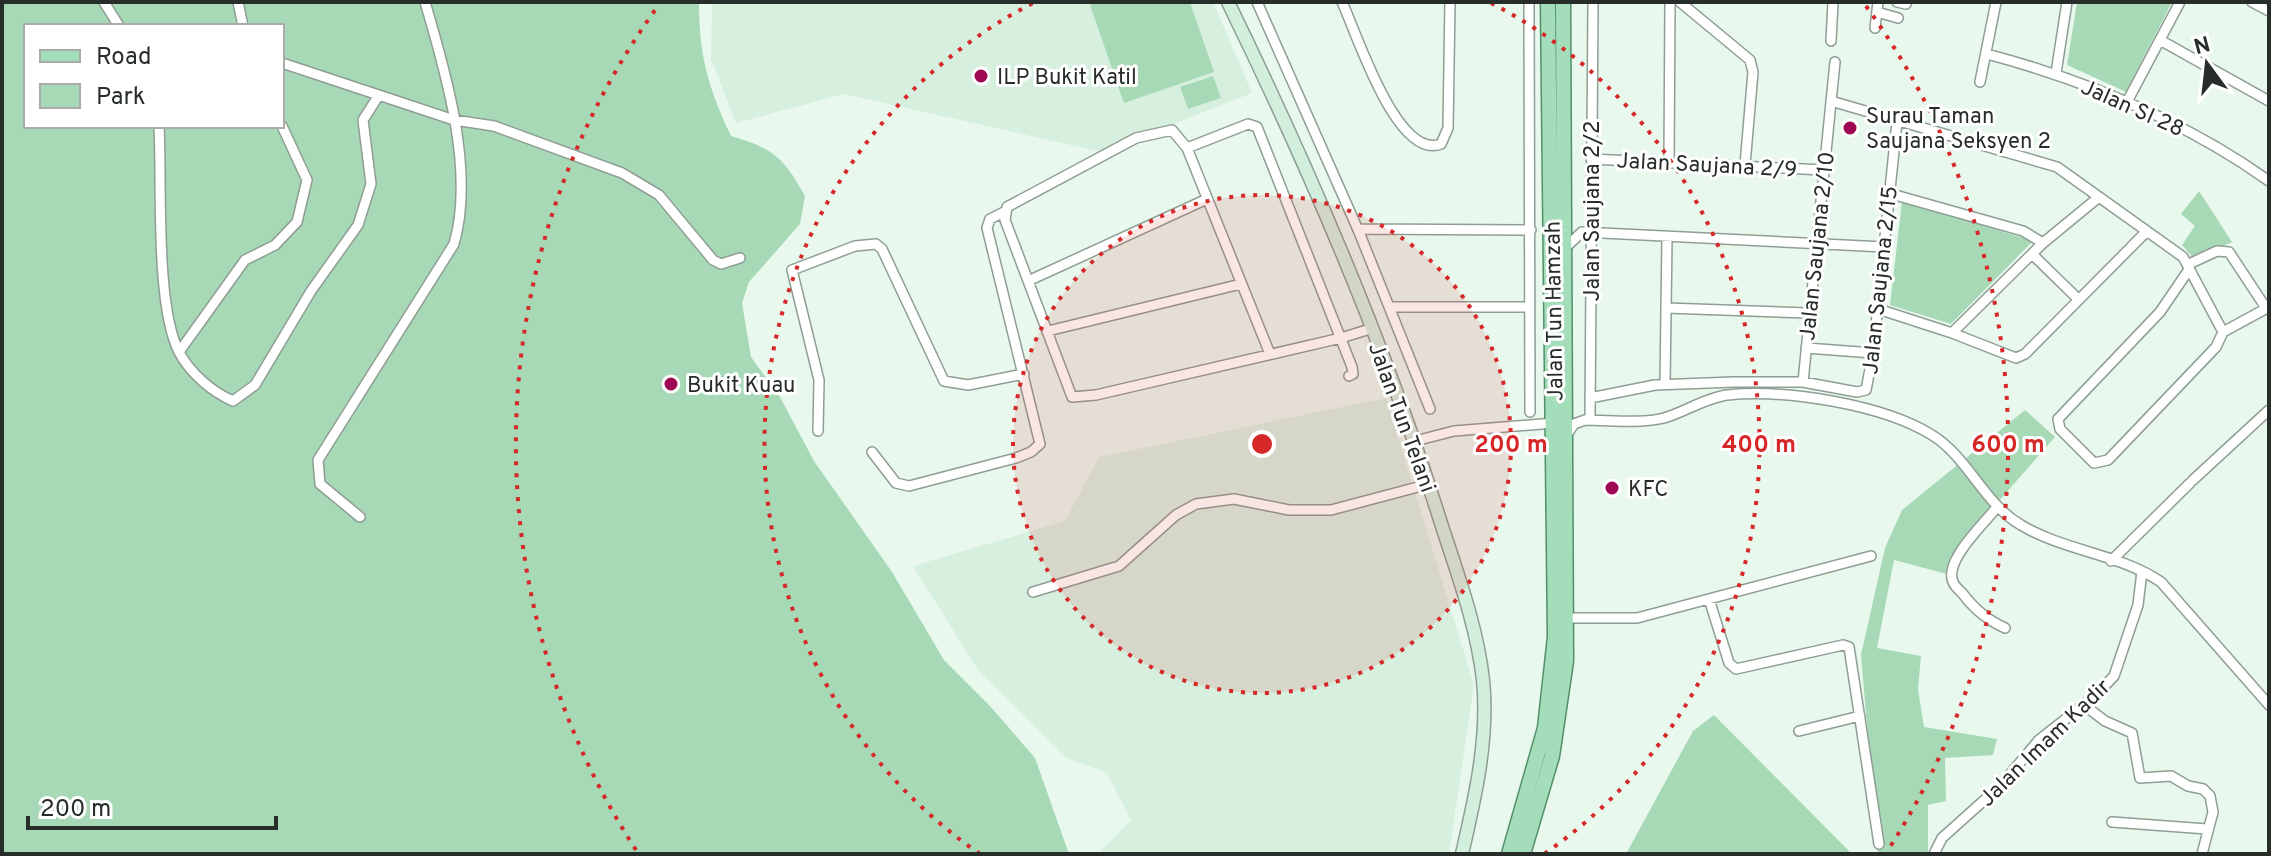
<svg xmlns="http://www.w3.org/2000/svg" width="2271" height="856" font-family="Overpass,sans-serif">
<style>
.built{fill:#d7efde}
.green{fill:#a8d9b7;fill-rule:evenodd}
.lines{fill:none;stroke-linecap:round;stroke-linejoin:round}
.street-casing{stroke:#8f9e93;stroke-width:12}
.secondary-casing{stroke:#8f9e93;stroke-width:15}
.primary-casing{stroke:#519069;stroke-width:17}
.street{stroke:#fff;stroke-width:9}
.secondary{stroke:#d2eedc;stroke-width:12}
.primary{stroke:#a4ddb9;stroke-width:14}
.ring{fill:none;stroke:#d62828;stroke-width:4;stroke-dasharray:4 8}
.poi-dot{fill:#9e0751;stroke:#fff;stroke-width:3}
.labels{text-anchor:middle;stroke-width:6;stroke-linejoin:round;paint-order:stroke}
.poi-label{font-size:22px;fill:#272d29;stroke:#fff;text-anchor:start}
.street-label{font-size:22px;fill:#272d29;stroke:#fff}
.centre{fill:#d62828;stroke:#fff;stroke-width:4}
.ring-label{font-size:24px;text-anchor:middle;font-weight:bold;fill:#d62828;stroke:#fff;stroke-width:6;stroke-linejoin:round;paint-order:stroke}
</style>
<rect width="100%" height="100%" fill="#e8f8ed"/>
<path class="built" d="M 712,2 L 1213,2 L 1252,93 L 1102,152 L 844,94 L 736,123 L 711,59 Z
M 1386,398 L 1474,685 L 1449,854 L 1098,854 L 1131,820 L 1107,773 L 1067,758 L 978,670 L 913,566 L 1065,521 L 1099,457 Z"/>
<path class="green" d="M 2,2 L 699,2 C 699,56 708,87 731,136 C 773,148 784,158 805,196 L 800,224 L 749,282 L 742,303 L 751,357 L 780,397 L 814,461 L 892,572 L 944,660 L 990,706 L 1035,758 L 1069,854 L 2,854 ZM 26,26 L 282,26 L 282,126 L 26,126 Z
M 1089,2 L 1190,2 L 1214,72 L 1124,103 Z
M 2077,2 L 2172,2 L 2126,92 L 2067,65 Z
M 1213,76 L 1221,98 L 1188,109 L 1180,87 Z
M 2199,191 L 2232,242 L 2194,259 L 2182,245 L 2195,226 L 2181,214 Z
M 1902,201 L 2033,241 L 1951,324 L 1890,305 Z
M 2025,410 L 2055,437 L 1950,557 L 1947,574 L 1894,560 L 1877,648 L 1921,656 L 1918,689 L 1924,727 L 1997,739 L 1993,755 L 1945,758 L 1946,801 L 1928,805 L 1928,854 L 1878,854 L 1861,655 L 1885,548 L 1902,510 Z
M 1714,715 L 1852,854 L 1626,854 L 1693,731 Z"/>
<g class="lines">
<g class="street-casing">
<path id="street" d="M 104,2 L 119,26
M 238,2 L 243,26
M 1257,2 L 1359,232 L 1430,409
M 1342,2 C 1357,34 1397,161 1441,144 L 1448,128 L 1450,2
M 1529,2 L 1530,412
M 1680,2 L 1750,60 L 1753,72 L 1745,165
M 1897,2 L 1906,4
M 2252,2 L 2269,11
M 1877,12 L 1898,18
M 1875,28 L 1878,2
M 2160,40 L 2269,101
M 1831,41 L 1833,2
M 1987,54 C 2088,81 2183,120 2269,181
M 282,63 L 454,120 L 494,126 L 622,173 L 659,195 L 713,260 L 721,264 L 740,258
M 2056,73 L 2067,2
M 1980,82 L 1996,2
M 2128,100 L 2180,2
M 1831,101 L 2057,167 L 2183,257 L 2223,332 L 2269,307
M 159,126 C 162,183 155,305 179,352 C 190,373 212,392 233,401 L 255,385 L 311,291 L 358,225 L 371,184 L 363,120 L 379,95
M 1187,148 L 1248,124 L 1257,127 L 1352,367 L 1353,374 L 1349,376
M 1591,159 L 1823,170
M 1669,161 L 1670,2
M 1888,193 L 2023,231 L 2043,243
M 1358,229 L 1531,230
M 1566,247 L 1582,232 L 1884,247
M 2032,254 L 2078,299
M 2189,264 L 2217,251 L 2229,252 L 2266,308
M 2188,271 L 2160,312 L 2058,419 L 2060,429 L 2094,463 L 2108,460 L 2216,347 L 2223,332
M 1028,281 L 1207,199
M 1389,307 L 1530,307
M 1666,308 L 1808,313
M 1878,309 L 1952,333 L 2016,358 L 2025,354 L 2147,231
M 1048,331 L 1241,284
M 1952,333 L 2043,243 L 2099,197
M 1806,348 L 1873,353
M 179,352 L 245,260 L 275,245 L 297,222 L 307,180 L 282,126
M 1270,354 L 1187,148 L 1172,130 L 1136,138 L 1007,207 L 1005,220 L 1072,397 L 1096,395 L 1341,338 L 1370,329
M 1803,382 L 1835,62
M 1665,384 L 1667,237
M 1590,398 L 1655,385 L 1734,382 L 1803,382 L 1857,392 L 1866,390 L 1873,353 L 1897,122
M 1590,420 L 1593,2
M 818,431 L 819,380 L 792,270 L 855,246 L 876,244 L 882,249 L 944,381 L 968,385 L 1024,374
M 1568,433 L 1574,424 L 1585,420 C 1610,420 1640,424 1664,418 C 1685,412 1705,398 1727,395 C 1785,389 1882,404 1932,435 C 1968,457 1984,504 2021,525 C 2064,551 2120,554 2161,582 L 2269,705
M 1415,441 L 1454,431 L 1554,423
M 872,452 L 896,483 L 909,486 L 1016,458 L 1031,452 L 1040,444 L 987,228 L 990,219 L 1004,212
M 2193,480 L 2269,410
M 1997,507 C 1984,524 1941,563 1954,584 C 1957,589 1963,593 1966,598 C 1978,612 1988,620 2005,628
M 360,517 L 320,484 L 318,460 L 454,244 C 475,172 446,73 425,2
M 2111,561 L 2190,483
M 1033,592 L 1119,566 L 1176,515 L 1196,504 L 1234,499 L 1289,510 L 1331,510 L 1429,484
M 1709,599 L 1729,663 L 1736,669 L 1843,645 L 1849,647 L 1879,844
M 1567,618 L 1637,618 L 1871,556
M 2084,705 L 2105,721 L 2132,733 L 2140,778 L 2171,776 L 2188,786 L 2203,789 L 2210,796 L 2213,812 L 2202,854
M 1799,731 L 1860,716
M 2112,822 L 2207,829
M 1934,854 L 1942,838 L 2000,786 L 2039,740 L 2096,695 L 2114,676 L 2138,605 L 2142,571"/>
</g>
<g class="secondary-casing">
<path id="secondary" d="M 1228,2 C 1309,168 1384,341 1439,517 C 1456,570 1477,625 1483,680 C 1489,738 1475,798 1462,854"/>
</g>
<g class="primary-casing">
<path id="primary" d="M 1509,854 L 1545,728 L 1555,637 L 1548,2
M 1523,854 L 1552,756 L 1566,661 L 1563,2"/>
</g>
<use href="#street" class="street"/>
<use href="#secondary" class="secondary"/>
<use href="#primary" class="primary"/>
</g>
<circle cx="1262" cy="444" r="249" fill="#d62828" fill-opacity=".12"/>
<g class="ring">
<circle cx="1262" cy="444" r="249"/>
<path d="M980 854A497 497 0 0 1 1033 3M1491 3A497 497 0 0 1 1544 854"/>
<path d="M636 850A746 746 0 0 1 658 6M1866 6A746 746 0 0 1 1888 850"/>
</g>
<g class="poi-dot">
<circle cx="981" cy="76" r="8"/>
<circle cx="1850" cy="128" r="8"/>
<circle cx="671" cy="384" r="8"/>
<circle cx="1612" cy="488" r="8"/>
</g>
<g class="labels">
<g class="poi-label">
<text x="997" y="84">ILP Bukit Katil</text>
<text x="1866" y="123">Surau Taman<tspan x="1866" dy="25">Saujana Seksyen 2</tspan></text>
<text x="687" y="392">Bukit Kuau</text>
<text x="1628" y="496">KFC</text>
</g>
<g class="street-label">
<text transform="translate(2133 107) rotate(24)" y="8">Jalan SI 28</text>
<text transform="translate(1707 164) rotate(3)" y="8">Jalan Saujana 2/9</text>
<text transform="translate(1591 211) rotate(-90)" y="8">Jalan Saujana 2/2</text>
<text transform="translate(1816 246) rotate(-84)" y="8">Jalan Saujana 2/10</text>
<text transform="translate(1879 280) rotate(-84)" y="8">Jalan Saujana 2/15</text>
<text transform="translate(1553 311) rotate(-91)" y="8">Jalan Tun Hamzah</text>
<text transform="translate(1403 417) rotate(70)" y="8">Jalan Tun Telani</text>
<text transform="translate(2044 742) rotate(-44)" y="8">Jalan Imam Kadir</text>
</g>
</g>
<circle cx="1262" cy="444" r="12" class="centre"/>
<g class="ring-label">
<text x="1511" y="452">200 m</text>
<text x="1759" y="452">400 m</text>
<text x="2008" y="452">600 m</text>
</g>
<rect width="2271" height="856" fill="none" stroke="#272d29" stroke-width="8"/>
<rect x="24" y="24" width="260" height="104" fill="#ffffff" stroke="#a9aba9" stroke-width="2"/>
<rect x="40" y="50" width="40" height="12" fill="#a4ddb9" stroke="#a9aba9" stroke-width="2"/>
<text x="96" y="64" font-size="24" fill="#272d29">Road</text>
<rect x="40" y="84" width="40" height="24" fill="#a8d9b7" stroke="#a9aba9" stroke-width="2"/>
<text x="96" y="104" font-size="24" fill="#272d29">Park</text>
<g transform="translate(2207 64) rotate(345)" stroke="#ffffff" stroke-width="6" paint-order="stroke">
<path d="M0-6L14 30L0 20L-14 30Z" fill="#272d29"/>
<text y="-12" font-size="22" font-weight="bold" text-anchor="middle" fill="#272d29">N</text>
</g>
<path d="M28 816v12h248v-12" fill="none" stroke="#272d29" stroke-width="4"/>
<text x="40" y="816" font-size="24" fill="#272d29" stroke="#ffffff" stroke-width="6" paint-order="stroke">200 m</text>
</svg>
